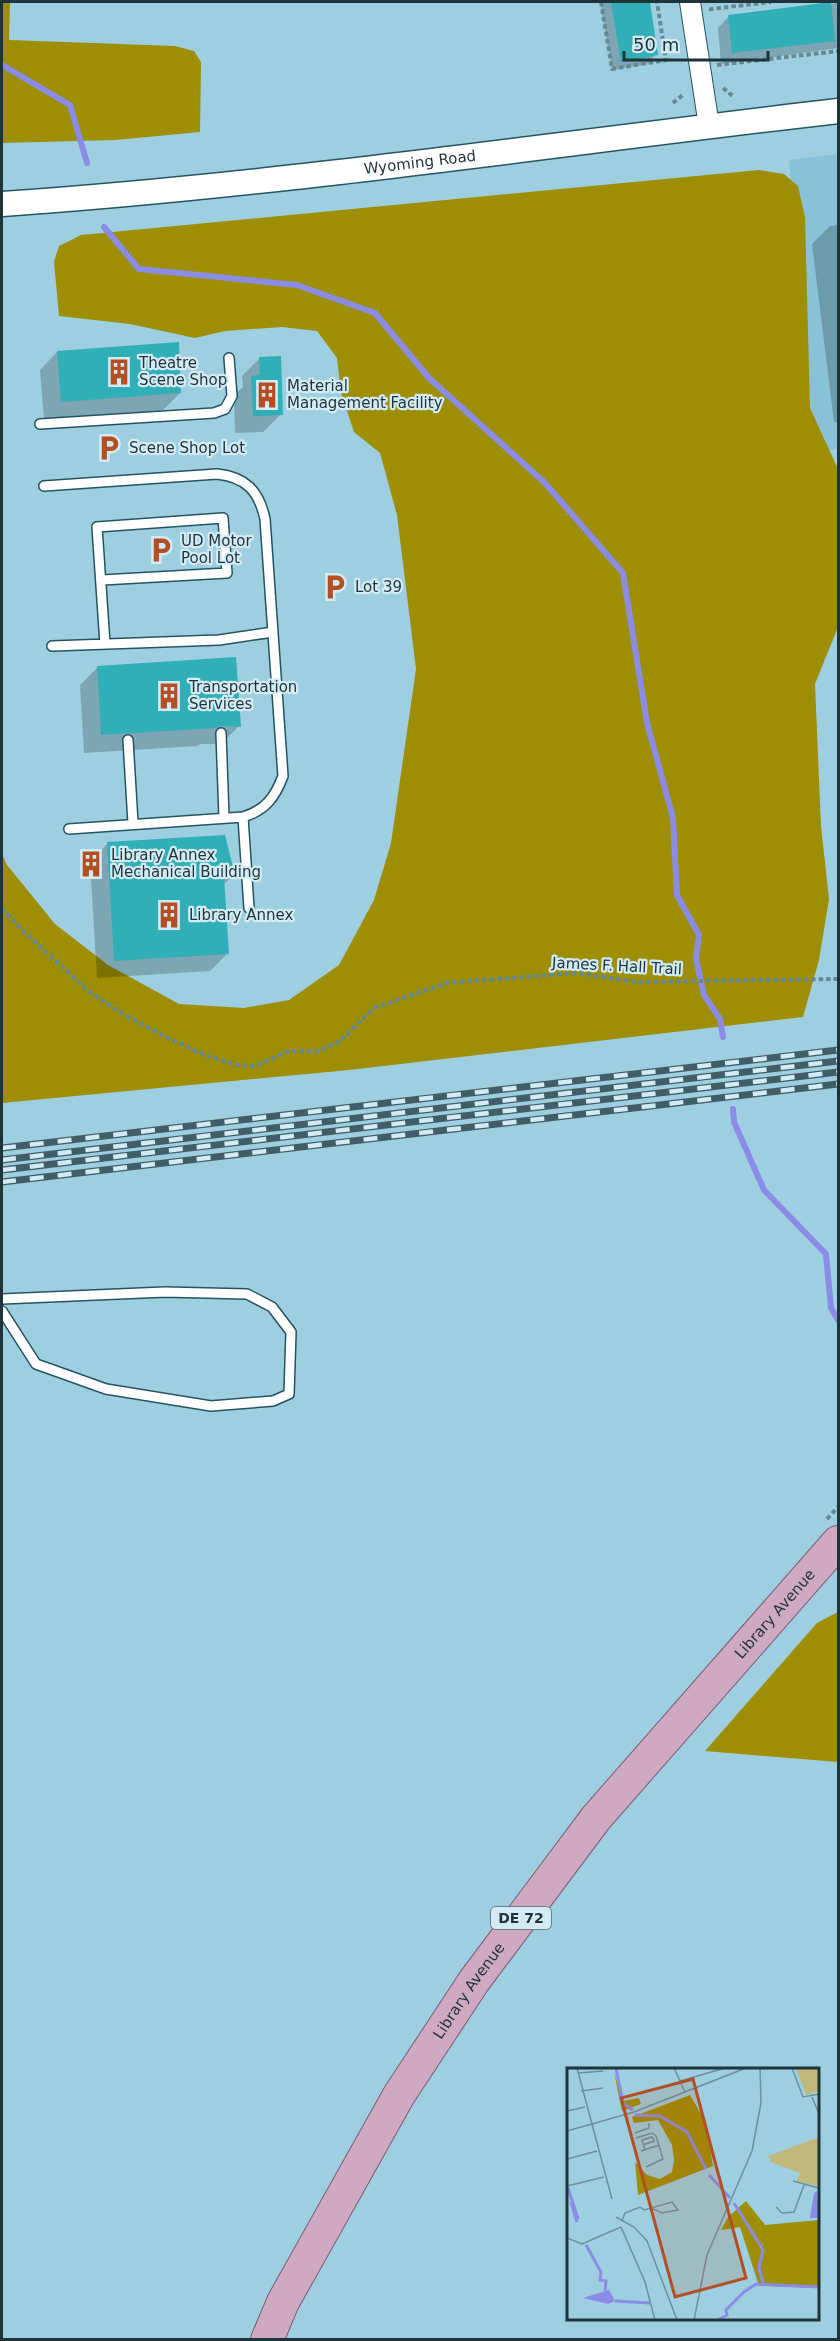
<svg xmlns="http://www.w3.org/2000/svg" width="840" height="2341" font-family="'DejaVu Sans',sans-serif">
<style>
.built{fill:#89c2d6}
.forest{fill:#9e8e04}
.shadow{fill:#0003}
.lines{fill:none;stroke-linecap:round;stroke-linejoin:round}
.stream{stroke:#8a8ce7;stroke-width:6}
.building{fill:#30afb7}
.service-casing{stroke:#245463;stroke-width:12}
.minor-casing{stroke:#245463;stroke-width:22}
.tertiary-casing{stroke:#245463;stroke-width:27}
.primary-casing{stroke:#7d5a77;stroke-width:34}
.path{stroke:#648995;stroke-width:4;stroke-dasharray:4.5 3;stroke-linecap:butt}
.service{stroke:#fff;stroke-width:9}
.minor{stroke:#fff;stroke-width:20}
.tertiary{stroke:#fff;stroke-width:24}
.primary{stroke:#cfa9c1;stroke-width:32}
.rail-casing{stroke:#415d66;stroke-width:7}
.rail{stroke:#d3ebf4;stroke-width:4.5;stroke-dasharray:14;stroke-linecap:butt}
.labels{text-anchor:middle;stroke-width:4.5;stroke-linejoin:round;paint-order:stroke}
.shield{fill:#d3ebf4;stroke:#556a72;stroke-width:1.5}
.shield-label{font-size:14px;font-weight:bold;fill:#1f333a}
.street-label{font-size:15px;fill:#1f333a;stroke:#d3ebf4}
.poi-label{font-size:15px;fill:#1f333a;stroke:#d3ebf4;text-anchor:start}
.inset-river{fill:none;stroke:#8a8ce7;stroke-width:3}
.inset-road{fill:none;stroke:#6b919e;stroke-width:1.5}
.view{fill:#b44e23;fill-opacity:0.15;stroke:#b44e23;stroke-width:3}
.inset-edge{fill:none;stroke:#1f333a;stroke-width:3}
</style>
<rect width="100%" height="100%" fill="#9dcfe0"/>
<path class="built" d="M 838,154 L 838,449 L 814,451 L 789,160 Z"/>
<path class="forest" d="M 2,2 L 10,2 L 9,40 L 175,46 L 194,51 L 201,62 L 200,132 L 115,140 L 2,143 Z
M 759,170 L 784,174 L 798,186 L 805,217 L 810,408 L 838,469 L 838,627 L 815,684 L 821,826 L 829,899 L 819,960 L 803,1017 L 349,1070 L 2,1103 L 2,854 L 7,865 L 55,924 L 108,965 L 179,1004 L 244,1008 L 289,1000 L 339,965 L 374,900 L 391,843 L 416,669 L 397,515 L 380,453 L 354,432 L 341,393 L 337,358 L 317,331 L 282,327 L 225,331 L 195,338 L 130,324 L 59,316 L 54,262 L 59,246 L 81,235 Z
M 838,1612 L 838,1762 L 705,1751 L 817,1623 Z"/>
<path class="shadow" d="M 600,2 L 648,2 L 656,54 L 647,64 L 612,70 Z
M 838,3 L 838,48 L 721,64 L 718,28 L 729,16 Z
M 838,225 L 838,422 L 834,422 L 812,244 L 830,226 Z
M 57,352 L 180,393 L 162,411 L 44,419 L 40,370 Z
M 260,358 L 281,414 L 263,432 L 235,433 L 234,395 L 243,387 L 242,376 Z
M 98,667 L 239,726 L 221,744 L 201,744 L 197,746 L 84,753 L 80,685 Z
M 107,844 L 234,875 L 223,885 L 228,953 L 210,971 L 97,978 L 90,862 Z"/>
<g class="lines">
<path class="stream" d="M 2,65 L 70,105 L 87,163
M 104,227 L 139,269 L 297,285 L 375,313 L 429,378 L 544,482 L 623,573 L 647,723 L 673,818 L 677,895 L 699,935 L 696,959 L 704,995 L 720,1019 L 723,1037
M 733,1109 L 734,1122 L 764,1190 L 826,1254 L 831,1308 L 838,1320"/>
</g>
<path class="building" d="M 611,2 L 650,2 L 658,55 L 621,62 Z
M 831,2 L 835,41 L 732,53 L 728,15 Z
M 179,342 L 181,393 L 61,402 L 57,351 Z
M 281,356 L 283,415 L 253,416 L 251,376 L 260,375 L 259,357 Z
M 236,657 L 241,727 L 220,726 L 216,728 L 101,735 L 97,666 Z
M 225,835 L 235,875 L 224,876 L 229,954 L 114,961 L 107,842 Z"/>
<g class="lines">
<g class="service-casing">
<path id="service" d="M 40,424 L 214,413 L 225,409 L 232,396 L 229,358
M 44,486 L 217,474 C 246,477 259,491 265,519 L 283,776 C 275,797 266,810 243,817 L 69,829
M 102,580 L 227,573 L 223,518 L 97,527 L 105,644
M 52,646 L 219,640 L 273,632
M 221,733 L 224,817
M 128,740 L 133,823
M 243,817 L 249,908
M 2,1299 L 165,1292 L 247,1294 L 272,1307 L 291,1332 L 289,1394 L 273,1401 L 211,1406 L 106,1389 L 36,1364 L 2,1311"/>
</g>
<g class="minor-casing">
<path id="minor" d="M 690,2 L 709,126"/>
</g>
<g class="tertiary-casing">
<g id="tertiary">
<path id="s1" d="M 2,204 C 281,185 560,143 838,111"/>
</g>
</g>
<g class="primary-casing">
<g id="primary">
<path id="s2" d="M 267,2340 L 283,2302 L 399,2095 L 474,1981 L 596,1818 L 838,1542"/>
</g>
</g>
<path class="path" d="M 601,2 L 612,69 L 666,60 L 657,2
M 711,11 L 711,9 L 771,2
M 665,48 L 680,45
M 717,65 L 838,51
M 723,88 L 734,97
M 673,103 L 684,94
M 2,908 L 21,929 L 92,994 L 130,1018 L 164,1036 L 207,1056 L 237,1065 L 256,1066 L 289,1051 L 319,1051 L 340,1041 L 374,1008 L 447,983 L 576,973 L 636,982 L 838,979
M 827,1519 L 838,1507"/>
<use href="#service" class="service"/>
<use href="#minor" class="minor"/>
<use href="#tertiary" class="tertiary"/>
<use href="#primary" class="primary"/>
<g class="rail-casing">
<path id="rail" d="M 2,1148 L 838,1050
M 2,1160 L 838,1061
M 2,1170 L 838,1072
M 2,1182 L 838,1084"/>
</g>
<use href="#rail" class="rail"/>
</g>
<defs>
<g id="building-bare" transform="scale(2.07)"><path d="M-4-6H4V6H1V3H-1V6H-4ZM-2.5-4.3h1.7v1.8h-1.7ZM.8-4.3h1.7v1.8H.8ZM-2.5-1h1.7V.8h-1.7ZM.8-1h1.7V.8H.8Z" fill="#b44e23" stroke="#d3ebf4" stroke-width="2.5" paint-order="stroke"/></g>
<g id="parking-bare" transform="scale(2.07)"><path d="M-3.5-5.5H1a3.5 3.5 0 0 1 0 7H-1V5.5H-3.5ZM-1-3.4V-.6H.8a1.4 1.4 0 0 0 0-2.8Z" fill="#b44e23" stroke="#d3ebf4" stroke-width="2.5" paint-order="stroke"/></g>
</defs>
<g fill-rule="evenodd">
<use href="#building-bare" x="119" y="372"/>
<use href="#building-bare" x="267" y="395"/>
<use href="#parking-bare" x="109" y="448"/>
<use href="#parking-bare" x="161" y="550"/>
<use href="#parking-bare" x="335" y="587"/>
<use href="#building-bare" x="169" y="696"/>
<use href="#building-bare" x="91" y="864"/>
<use href="#building-bare" x="169" y="915"/>
</g>
<g class="labels">
<rect class="shield" x="491" y="1907" width="60" height="22" rx="4.5"/>
<g class="shield-label">
<text x="521" y="1923">DE 72</text>
</g>
<g class="street-label">
<text dy="5" stroke="none"><textPath href="#s1" startOffset="420">Wyoming Road</textPath></text>
<text transform="translate(617 966) rotate(3)" y="5">James F. Hall Trail</text>
<text dy="5" stroke="none"><textPath href="#s2" startOffset="890">Library Avenue</textPath></text>
<text dy="5" stroke="none"><textPath href="#s2" startOffset="404">Library Avenue</textPath></text>
</g>
<g class="poi-label">
<text x="139" y="368">Theatre<tspan x="139" dy="17">Scene Shop</tspan></text>
<text x="287" y="391">Material<tspan x="287" dy="17">Management Facility</tspan></text>
<text x="129" y="453">Scene Shop Lot</text>
<text x="181" y="546">UD Motor<tspan x="181" dy="17">Pool Lot</tspan></text>
<text x="355" y="592">Lot 39</text>
<text x="189" y="692">Transportation<tspan x="189" dy="17">Services</tspan></text>
<text x="111" y="860">Library Annex<tspan x="111" dy="17">Mechanical Building</tspan></text>
<text x="189" y="920">Library Annex</text>
</g>
</g>
<g transform="translate(567 2068)">
<rect width="252" height="252" fill="#9dcfe0"/>
<path d="M 229,0 L 252,0 L 252,23 L 239,27 ZM 252,69 L 252,118 L 230,113 L 233,105 L 203,94 L 204,90 L 199,89 Z" fill="#c1b87b"/>
<path d="M 47,4 L 56,33 L 72,30 L 74,36 L 55,43 ZM 123,27 L 139,54 L 146,98 L 71,127 L 68,94 L 80,107 L 93,111 L 105,104 L 107,92 L 105,77 L 91,52 L 67,55 L 65,49 ZM 179,133 L 198,157 L 252,152 L 252,220 L 192,218 L 173,159 L 154,162 L 161,149 Z" fill="#9e8e04"/>
<path d="M 250,123 L 252,150 L 243,150 L 247,125 ZM 42,222 L 48,233 L 41,236 L 16,230 Z" fill="#8a8ce7"/>
<path class="inset-river" d="M 49,0 L 56,35 L 66,42M 68,47 L 93,48 L 120,64 L 139,101M 142,107 L 163,130M 1,120 L 11,151M 4,134 L 10,154M 167,135 L 196,182 L 192,200 L 196,215M 19,177 L 34,204 L 33,212 L 39,213 L 38,223M 48,233 L 83,235M 151,252 L 160,247 L 159,242 L 177,224 L 189,216 L 252,219"/>
<path class="inset-road" d="M 10,0 L 45,131M 107,0 L 118,24M 225,0 L 236,29 L 252,26M 11,5 L 36,3M 113,13 L 158,0M 14,23 L 36,20M 245,29 L 252,46M 0,43 L 18,39M 0,63 L 67,44 L 179,0M 68,65 L 82,60 L 82,55M 69,70 L 85,65 L 89,68 L 96,91 L 79,99M 76,77 L 87,73 L 85,69 L 75,72 L 78,82M 74,83 L 92,77M 0,91 L 30,83M 226,113 L 252,120M 0,118 L 37,109M 209,139 L 215,145 L 227,144 L 237,117M 49,149 L 67,159 L 80,173 L 110,252M 55,152 L 58,145 L 73,139 L 77,142 L 105,134 L 111,142 L 95,145 L 84,140M 0,170 L 15,176 L 54,159 L 78,214 L 88,252M 127,252 L 140,187 L 185,83 L 194,35 L 193,0"/>
<path class="view" d="M 126,11 L 179,210 L 108,229 L 54,30 Z"/>
<rect width="252" height="252" class="inset-edge"/>
</g>
<rect width="840" height="2341" fill="none" stroke="#1f333a" stroke-width="6"/>
<path d="M624 51v9h144v-9" fill="none" stroke="#1f333a" stroke-width="3"/>
<text x="633" y="51" font-size="18" fill="#1f333a" stroke="#d3ebf4" stroke-width="4.5" paint-order="stroke">50 m</text>
</svg>
